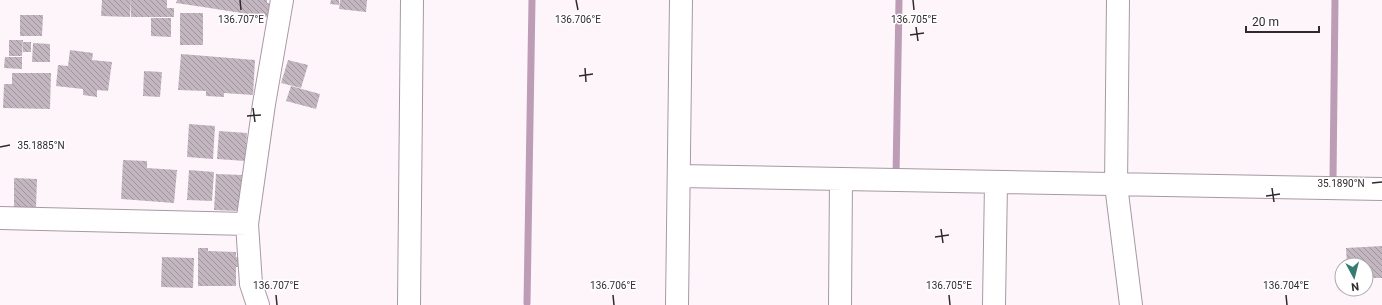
<svg xmlns="http://www.w3.org/2000/svg" width="1382" height="305" font-family="Roboto,sans-serif">
<style>
.lines{fill:none;stroke-linecap:round;stroke-linejoin:round}
.stream{stroke:#bd9cb6;stroke-width:7}
.building{fill:url(#building-back-hatch)}
.street-casing{stroke:#a699a3;stroke-width:24}
.street{stroke:#fff;stroke-width:22}
.ticks{fill:none;stroke:#2f2a2e;stroke-width:1.5}
.ticks-label{font-size:10px;text-anchor:middle;fill:#2f2a2e;stroke:#fff;stroke-width:3;stroke-linejoin:round;paint-order:stroke}
</style>
<defs>
<pattern id="building-back-hatch" width="6" height="6" patternUnits="userSpaceOnUse"><rect width="6" height="6" fill="#c3b6c0"/><path d="M-1 5l2 2M0 0l6 6M5-1l2 2" fill="none" stroke="#9f949c"/></pattern>
</defs>
<rect width="100%" height="100%" fill="#fef5fb"/>
<g class="lines">
<path class="stream" d="M 896,176 L 899,0
M 1333,180 L 1335,0
M 527,303 L 532,0"/>
</g>
<path class="building" d="M 102,0 L 131,0 L 130,17 L 101,16 Z
M 131,0 L 167,0 L 167,8 L 174,8 L 174,17 L 131,17 Z
M 177,0 L 204,0 L 203,7 L 176,3 Z
M 204,0 L 267,0 L 267,3 L 271,4 L 268,17 L 203,7 Z
M 331,0 L 339,0 L 339,5 L 330,4 Z
M 340,0 L 367,0 L 366,12 L 339,9 Z
M 180,13 L 203,13 L 203,45 L 180,45 Z
M 20,15 L 43,15 L 42,36 L 20,36 Z
M 151,18 L 171,18 L 171,37 L 151,36 Z
M 9,40 L 23,40 L 22,56 L 9,56 Z
M 23,42 L 31,42 L 31,52 L 23,52 Z
M 33,43 L 50,44 L 50,62 L 32,62 Z
M 70,50 L 93,53 L 92,60 L 112,62 L 108,91 L 97,90 L 97,97 L 83,95 L 83,89 L 56,86 L 58,65 L 68,66 Z
M 181,54 L 255,60 L 253,95 L 224,93 L 224,97 L 206,96 L 206,91 L 178,90 Z
M 5,57 L 22,57 L 22,69 L 4,68 Z
M 288,60 L 308,65 L 301,88 L 281,83 Z
M 144,71 L 162,72 L 160,97 L 143,96 Z
M 12,73 L 51,73 L 50,109 L 3,108 L 4,84 L 12,84 Z
M 291,86 L 320,94 L 316,109 L 286,101 Z
M 189,124 L 215,126 L 213,159 L 187,157 Z
M 219,131 L 247,133 L 245,161 L 217,159 Z
M 123,160 L 147,161 L 147,168 L 177,170 L 174,203 L 121,199 Z
M 189,170 L 214,172 L 212,201 L 187,200 Z
M 216,174 L 242,175 L 239,211 L 214,210 Z
M 14,178 L 37,179 L 36,208 L 14,208 Z
M 1382,246 L 1382,278 L 1366,278 L 1366,265 L 1347,265 L 1346,248 Z
M 198,248 L 208,248 L 208,251 L 236,252 L 236,257 L 242,257 L 242,267 L 236,267 L 236,286 L 198,286 Z
M 162,257 L 194,258 L 193,288 L 161,287 Z"/>
<g class="lines">
<g class="street-casing">
<path id="street" d="M 1118,0 L 1116,185 L 1131,305
M 679,176 L 1382,189
M 0,218 L 247,224
M 258,305 L 251,284 L 247,224 L 264,104 L 282,0
M 409,305 L 412,0
M 677,305 L 681,0
M 840,305 L 841,179
M 994,305 L 996,183"/>
</g>
<use href="#street" class="street"/>
</g>
<path class="ticks" d="M 240,0 L 241,10M 576,0 L 578,10M 913,0 L 914,10M 916,27 L 918,41M 910,35 L 924,33M 585,68 L 586,82M 579,76 L 593,74M 253,108 L 255,122M 247,116 L 261,115M 0,147 L 10,145M 1372,183 L 1382,182M 1272,188 L 1274,202M 1266,196 L 1280,194M 941,229 L 943,243M 935,237 L 949,235M 276,295 L 277,305M 613,295 L 614,305M 949,295 L 950,305M 1286,295 L 1287,305"/>
<g class="ticks-label">
<text x="241" y="23">136.707°E</text>
<text x="578" y="23">136.706°E</text>
<text x="914" y="23">136.705°E</text>
<text x="41" y="149">35.1885°N</text>
<text x="1341" y="187">35.1890°N</text>
<text x="276" y="289">136.707°E</text>
<text x="613" y="289">136.706°E</text>
<text x="949" y="289">136.705°E</text>
<text x="1286" y="289">136.704°E</text>
</g>
<g transform="translate(1354 277) rotate(173)"><circle r="19" fill="#ffffff" stroke="#acaaab"/>
<path d="M0-3L7 15L0 10L-7 15Z" fill="#357b72"/>
<text y="-6" font-size="11" font-weight="bold" text-anchor="middle" fill="#2f2a2e">N</text>
</g>
<path d="M1246 26v6h73v-6" fill="none" stroke="#2f2a2e" stroke-width="2"/>
<text x="1252" y="26" font-size="12" fill="#2f2a2e" stroke="#ffffff" stroke-width="3" paint-order="stroke">20 m</text>
</svg>
